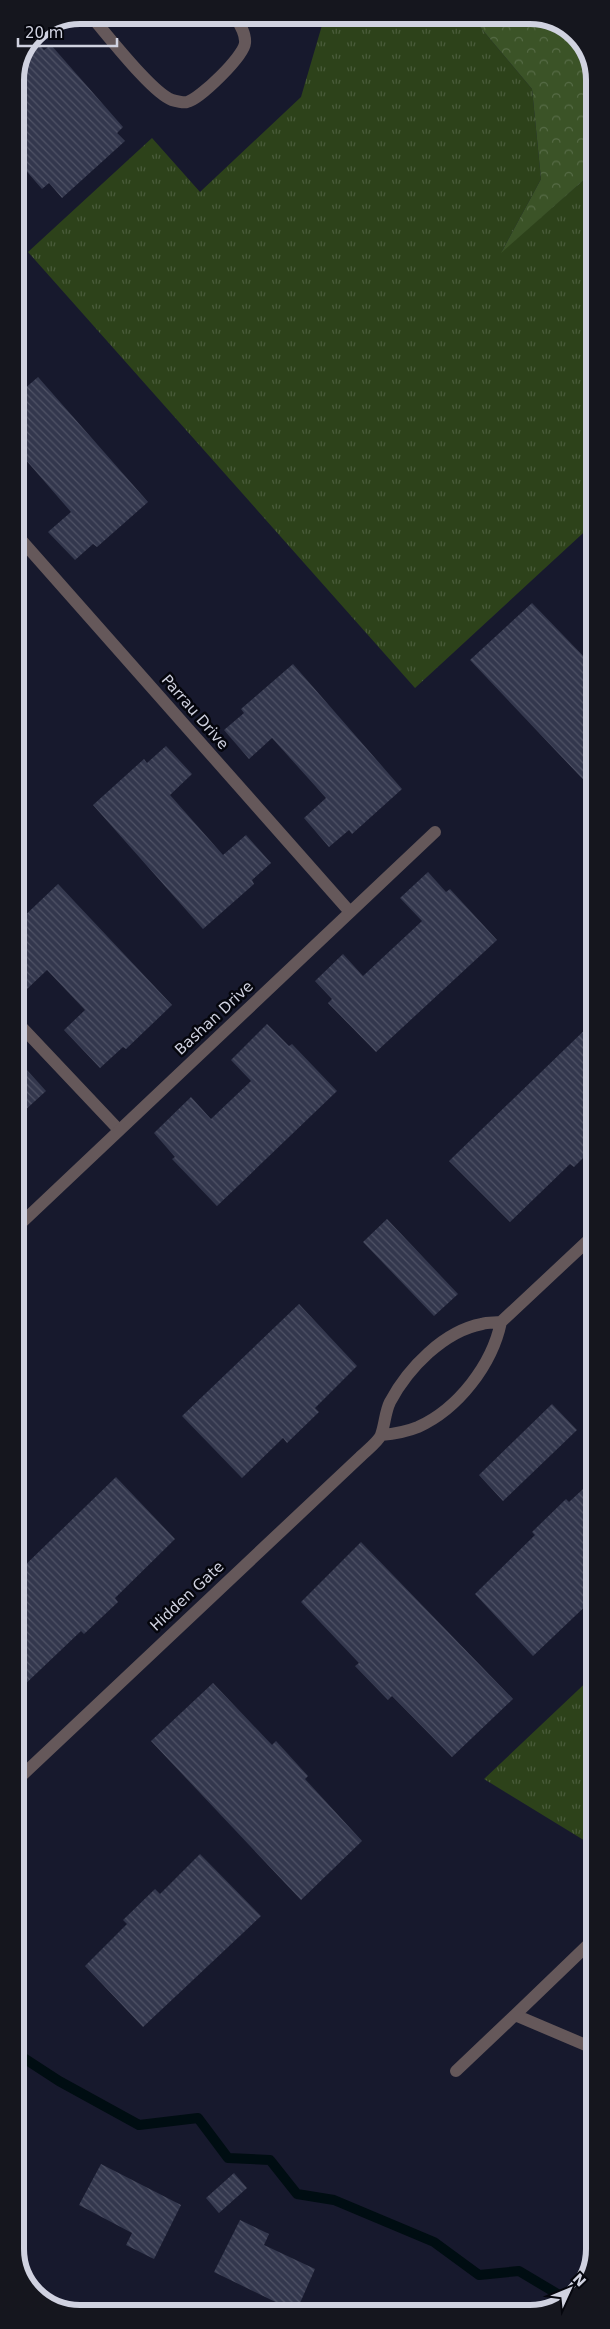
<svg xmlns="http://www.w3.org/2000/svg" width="610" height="2329" font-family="'DejaVu Sans',sans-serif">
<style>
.grass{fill:url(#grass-tufts)}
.forest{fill:url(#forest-crowns)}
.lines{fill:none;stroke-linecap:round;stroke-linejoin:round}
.stream{stroke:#000d12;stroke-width:10}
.building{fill:url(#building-back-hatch)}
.service{stroke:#65585a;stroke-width:12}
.minor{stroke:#65585a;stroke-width:12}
.labels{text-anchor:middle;stroke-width:5;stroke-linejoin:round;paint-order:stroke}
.street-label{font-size:15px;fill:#d0d2e0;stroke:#05060d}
.rim{fill:none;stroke:#d0d2e0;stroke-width:6}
</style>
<defs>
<pattern id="grass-tufts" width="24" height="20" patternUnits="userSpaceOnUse" patternTransform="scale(1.25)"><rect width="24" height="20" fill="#2d421a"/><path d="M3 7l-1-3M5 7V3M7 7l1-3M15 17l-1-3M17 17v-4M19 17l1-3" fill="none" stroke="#4a5c3b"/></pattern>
<pattern id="forest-crowns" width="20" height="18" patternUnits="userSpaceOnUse" patternTransform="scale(1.25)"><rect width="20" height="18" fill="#3b5327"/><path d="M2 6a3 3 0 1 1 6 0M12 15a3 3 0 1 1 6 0" fill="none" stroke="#566b46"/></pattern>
<pattern id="building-back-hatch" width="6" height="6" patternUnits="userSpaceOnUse" patternTransform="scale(1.25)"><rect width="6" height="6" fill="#33374d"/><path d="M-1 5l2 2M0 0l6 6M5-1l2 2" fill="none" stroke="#505366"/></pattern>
</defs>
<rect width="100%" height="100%" fill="#17192d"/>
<path class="grass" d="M 325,15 L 470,15 L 532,89 L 541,179 L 502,251 L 594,171 L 594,523 L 415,688 L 28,252 L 152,138 L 200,192 L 301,97 Z
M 595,1674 L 595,1847 L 484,1779 Z"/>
<path class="forest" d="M 470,15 L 538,16 L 573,31 L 594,67 L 594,171 L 501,253 L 541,179 L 532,89 Z"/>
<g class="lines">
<path class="stream" d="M 16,2053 L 59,2081 L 139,2125 L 198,2118 L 228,2158 L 270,2160 L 297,2194 L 334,2200 L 434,2242 L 479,2275 L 519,2271 L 566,2299"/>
</g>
<path class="building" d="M 33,38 L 44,50 L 51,45 L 123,127 L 117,133 L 125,141 L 62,198 L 49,183 L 42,189 L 15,158 L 15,80 Z
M 38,377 L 148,502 L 97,547 L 93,544 L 75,560 L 48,532 L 71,512 L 18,451 L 15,453 L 15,397 Z
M 532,603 L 591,664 L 594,661 L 594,791 L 470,660 Z
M 293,664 L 402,789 L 352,834 L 349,830 L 329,847 L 304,818 L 326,798 L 272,738 L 249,759 L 224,730 L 244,713 L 241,709 Z
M 166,746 L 192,774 L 170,795 L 223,855 L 246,835 L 271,863 L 252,880 L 254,884 L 203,929 L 93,805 L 144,759 L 147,763 Z
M 428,872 L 446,892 L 450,889 L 497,940 L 376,1052 L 328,1003 L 332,999 L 315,981 L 343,954 L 363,976 L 422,921 L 400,898 Z
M 58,884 L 172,1005 L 126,1049 L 123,1047 L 100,1068 L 64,1030 L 85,1010 L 47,970 L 26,990 L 16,979 L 16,924 Z
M 594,1021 L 594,1147 L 574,1167 L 570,1164 L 510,1222 L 449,1161 Z
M 267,1024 L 289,1046 L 292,1044 L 337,1091 L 217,1206 L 172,1159 L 175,1157 L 154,1133 L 191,1097 L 211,1119 L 251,1081 L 231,1060 Z
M 16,1058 L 46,1091 L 23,1112 L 26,1115 L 16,1124 Z
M 387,1219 L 458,1294 L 434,1316 L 363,1242 Z
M 299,1304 L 357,1366 L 315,1408 L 319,1412 L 287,1443 L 283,1438 L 242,1478 L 182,1416 Z
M 552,1404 L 577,1430 L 503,1501 L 479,1475 Z
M 116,1477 L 175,1539 L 115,1598 L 118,1602 L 84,1634 L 81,1631 L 20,1689 L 16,1685 L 16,1574 Z
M 595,1478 L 595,1597 L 533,1656 L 475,1594 L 535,1535 L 532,1532 L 566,1499 L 569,1502 Z
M 361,1542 L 513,1699 L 452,1757 L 392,1696 L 388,1700 L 355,1666 L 359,1663 L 301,1602 Z
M 213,1683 L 272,1745 L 276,1741 L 308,1776 L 305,1779 L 362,1841 L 301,1900 L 151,1741 Z
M 200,1854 L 261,1916 L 143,2027 L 85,1966 L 127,1924 L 123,1920 L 155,1889 L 160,1894 Z
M 101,2164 L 181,2205 L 154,2259 L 126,2245 L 132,2233 L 79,2205 Z
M 234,2173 L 247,2188 L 219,2213 L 206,2198 Z
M 240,2220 L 269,2234 L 264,2245 L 315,2269 L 296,2312 L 214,2272 Z"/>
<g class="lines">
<path class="service" d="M 16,1021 L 119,1130"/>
<path class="minor" d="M 90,15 C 106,33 152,93 172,100 C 175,101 184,103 187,102 C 200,99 244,56 245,43 C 246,33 239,23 234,15
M 15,533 L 350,912
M 16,1228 L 435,832
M 381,1435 C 393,1434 406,1432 418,1427 C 458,1409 492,1365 501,1322 L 594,1235
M 16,1781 L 360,1457 C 366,1451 378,1442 381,1435 C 385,1424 385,1412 390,1402 C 408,1368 444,1331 482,1324 C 488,1322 495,1323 501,1322
M 595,1938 L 515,2015 L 595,2049
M 456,2071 L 515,2015"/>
</g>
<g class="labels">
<g class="street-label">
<text transform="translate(195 712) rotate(49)" y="5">Parrau Drive</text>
<text transform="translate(214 1018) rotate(-43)" y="5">Bashan Drive</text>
<text transform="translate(187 1596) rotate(-43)" y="5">Hidden Gate</text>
</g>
</g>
<path d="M0 0H610V2329H0ZM80 24H530A56 56 0 0 1 586 80V2249A56 56 0 0 1 530 2305H80A56 56 0 0 1 24 2249V80A56 56 0 0 1 80 24Z" fill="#15161e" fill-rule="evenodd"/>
<path class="rim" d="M80 24H530A56 56 0 0 1 586 80V2249A56 56 0 0 1 530 2305H80A56 56 0 0 1 24 2249V80A56 56 0 0 1 80 24Z"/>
<g transform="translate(570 2289) rotate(46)" stroke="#05060d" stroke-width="4" paint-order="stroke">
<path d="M0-4L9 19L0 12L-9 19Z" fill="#d0d2e0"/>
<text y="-8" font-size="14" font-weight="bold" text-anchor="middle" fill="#d0d2e0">N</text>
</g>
<path d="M18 38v8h99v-8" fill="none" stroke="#d0d2e0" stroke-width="2.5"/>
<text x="25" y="38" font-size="15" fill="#d0d2e0" stroke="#05060d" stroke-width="4" paint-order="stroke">20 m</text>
</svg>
